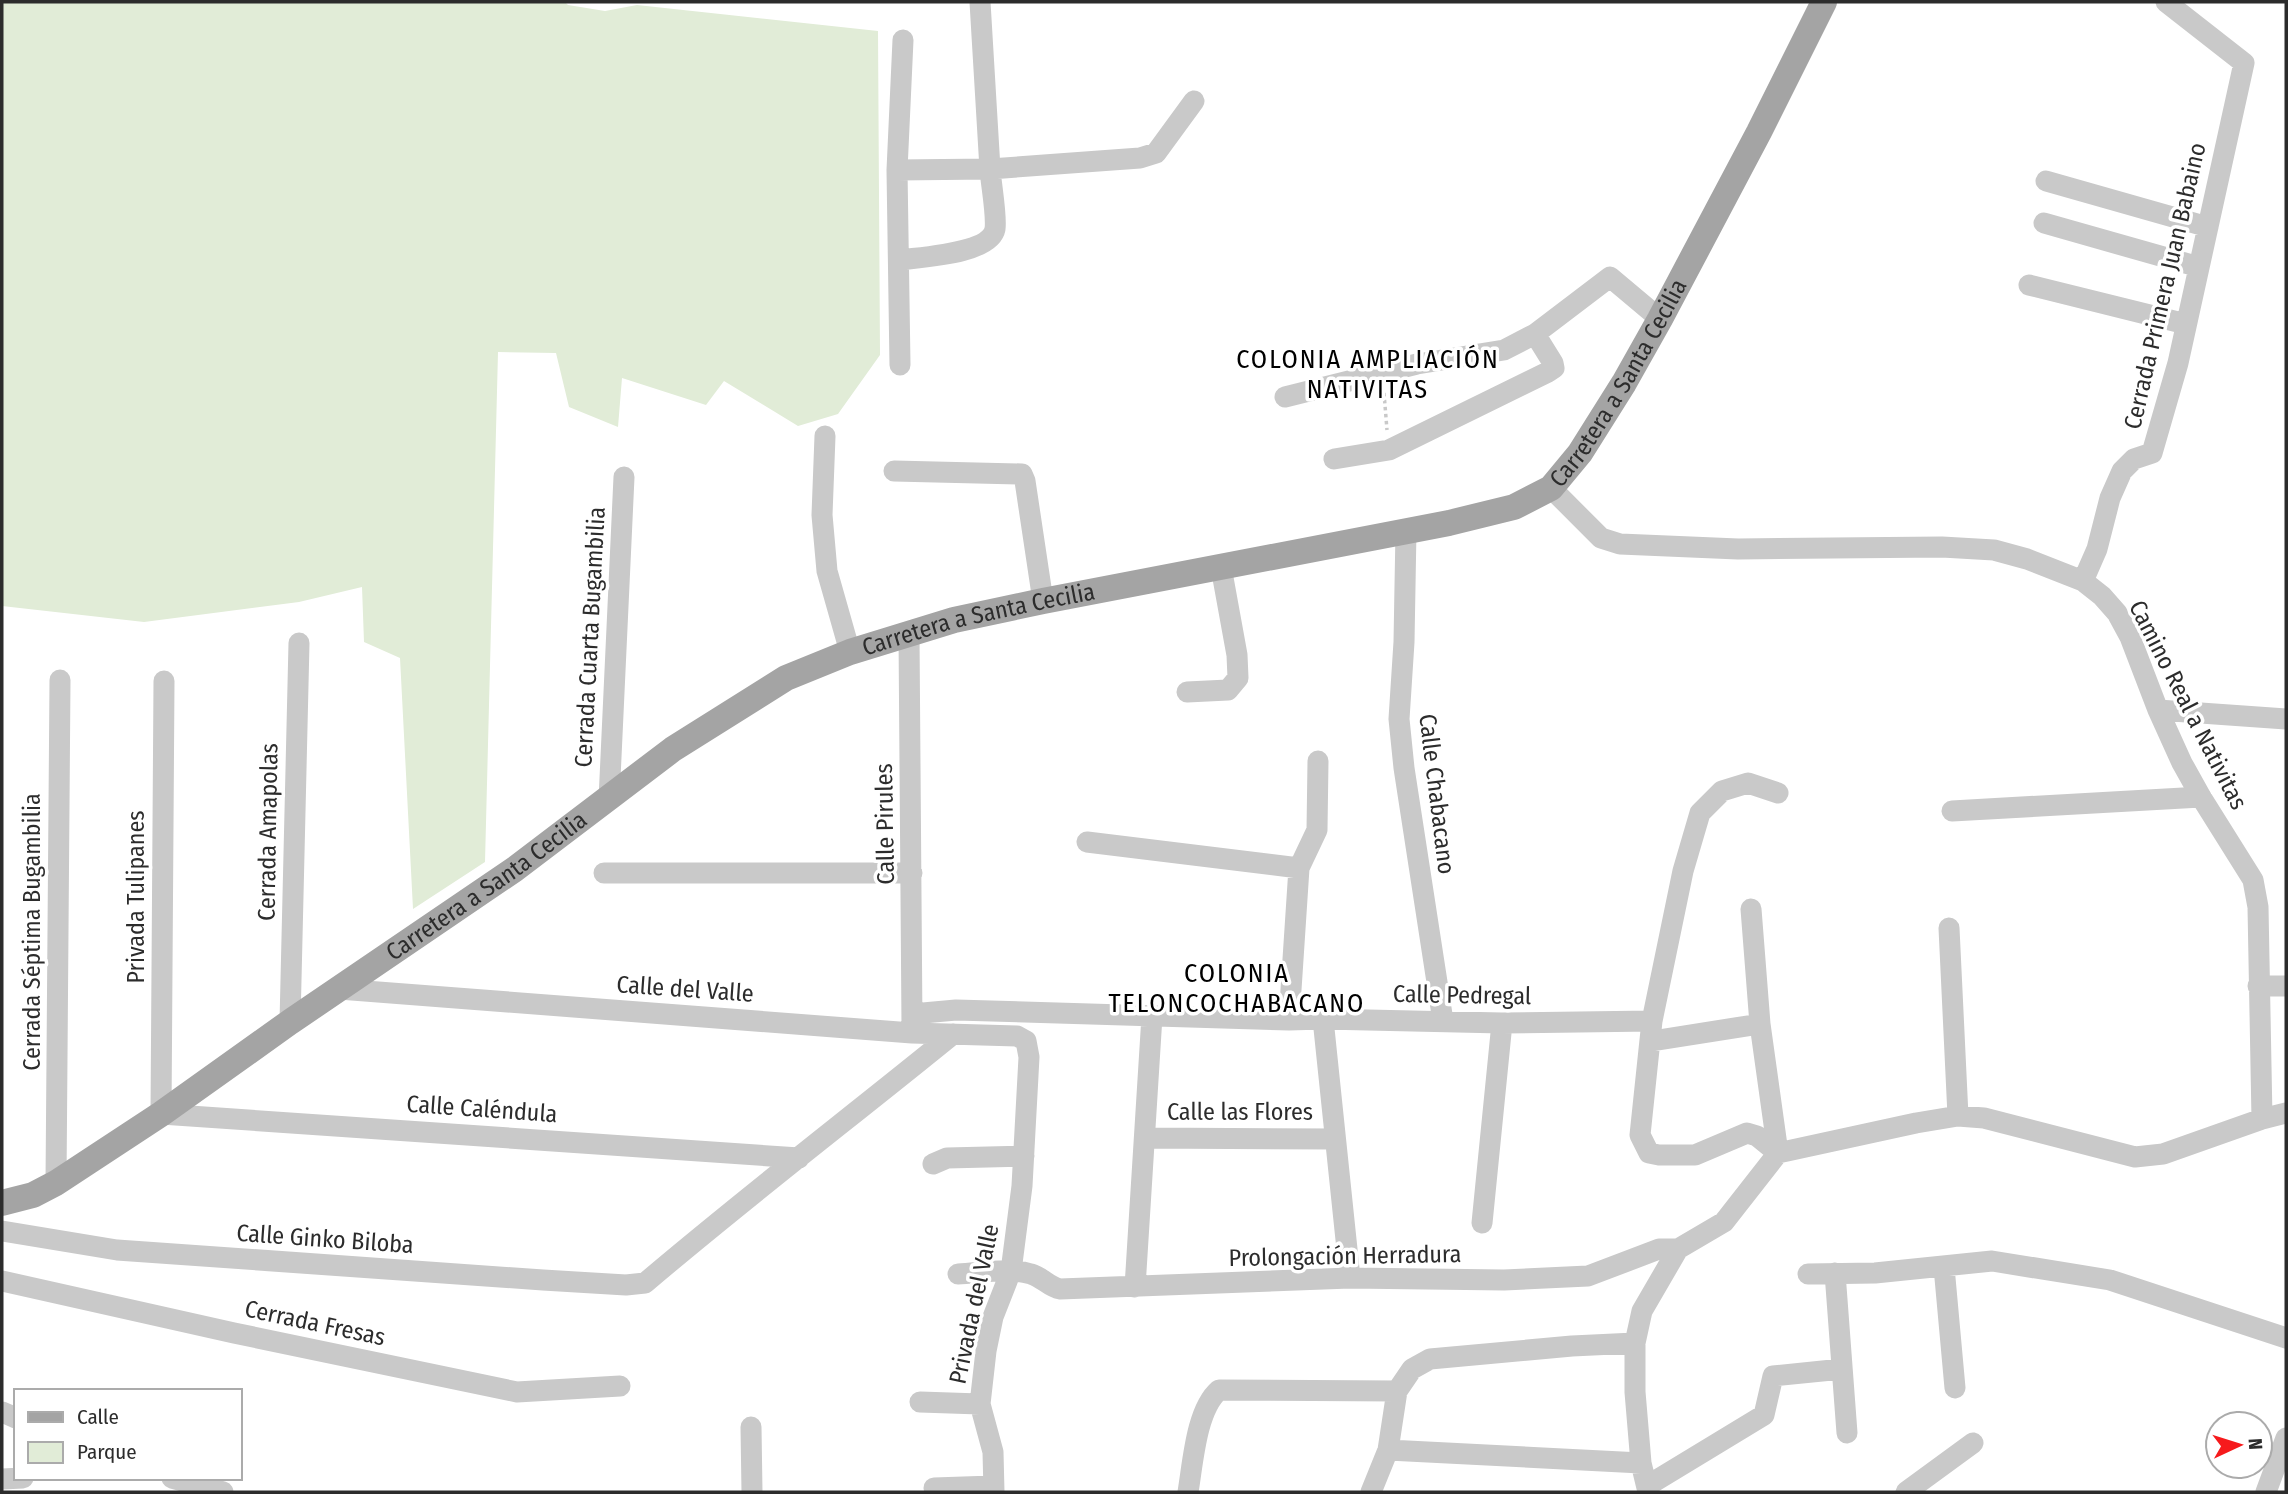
<svg xmlns="http://www.w3.org/2000/svg" width="2288" height="1494" font-family="'Fira Sans Condensed',sans-serif">
<style>
.green{fill:#e1ecd7}
.lines{fill:none;stroke-linecap:round;stroke-linejoin:round}
.path{stroke:#c9c9c9;stroke-width:3.5;stroke-dasharray:3.5 3.5;stroke-linecap:butt}
.minor{stroke:#c9c9c9;stroke-width:21}
.major{stroke:#a4a4a4;stroke-width:26}
.labels{text-anchor:middle;stroke-width:7;stroke-linejoin:round;paint-order:stroke}
.street-label{font-size:24px;fill:#2c2c2c;stroke:#fff}
.neighbourhood-label{font-size:26px;letter-spacing:2px;fill:#000;stroke:#fff}
</style>
<rect width="100%" height="100%" fill="#fff"/>
<path class="green" d="M 2,2 L 565,2 L 568,5 L 605,11 L 637,5 L 878,31 L 880,355 L 838,414 L 798,426 L 724,381 L 706,405 L 622,378 L 618,427 L 569,407 L 556,353 L 498,352 L 485,862 L 413,909 L 400,658 L 364,642 L 362,587 L 299,602 L 144,622 L 2,606 Z"/>
<g class="lines">
<path class="path" d="M 1384,393 L 1387,430"/>
<path class="minor" d="M 897,170 L 990,169 L 980,2
M 2046,181 L 2208,227
M 2044,223 L 2199,267
M 900,260 C 920,257 990,254 995,229 C 997,216 991,184 990,169 L 1140,158 L 1156,153 L 1194,101
M 2029,285 L 2186,324
M 900,365 L 897,170 L 903,40
M 1285,397 L 1417,364 L 1504,350 L 1535,334 L 1610,277 L 1660,319
M 825,436 L 822,515 L 827,571 L 850,652
M 1334,459 L 1389,450 L 1548,372 L 1554,368 L 1553,363 L 1535,334
M 894,471 L 1022,474 L 1025,481 L 1043,601
M 1551,488 L 1601,538 L 1620,544 L 1738,549 L 1942,547 L 1994,550 L 2027,559 L 2083,581 L 2102,596 L 2117,613 L 2130,637 L 2158,710 L 2182,763 L 2201,797 L 2253,880 L 2258,907 L 2262,1119
M 1406,530 L 1404,642 L 1399,719 L 1404,768 L 1443,1021
M 2083,581 L 2097,549 L 2110,498 L 2122,471 L 2134,459 L 2152,453 L 2178,363 L 2244,63 L 2166,2
M 909,634 L 912,1027
M 164,681 L 161,1114 L 799,1158
M 1187,692 L 1228,690 L 1238,678 L 1237,655 L 1221,567
M 2158,710 L 2286,719
M 609,800 L 624,477
M 1952,811 L 2201,797
M 1087,842 L 1299,868
M 604,873 L 912,873
M 1751,909 L 1760,1024 L 1778,1153
M 1949,928 L 1958,1116
M 2258,986 L 2286,986
M 339,989 L 912,1033 L 1017,1036 L 1026,1041 L 1029,1057 L 1022,1186 L 1011,1271 L 993,1317 L 986,1351 L 980,1404 L 993,1452 L 994,1492
M 912,1014 L 956,1010 L 1289,1020 L 1323,1019 L 1502,1023 L 1652,1021 L 1640,1135 L 1649,1153 L 1659,1155 L 1695,1155 L 1747,1133 L 1757,1136 L 1778,1153
M 1323,1019 L 1350,1278
M 1289,1020 L 1299,868 L 1317,830 L 1318,761
M 1652,1021 L 1683,871 L 1700,813 L 1722,791 L 1748,783 L 1778,793
M 290,1022 L 299,643
M 1652,1041 L 1760,1024
M 1145,1138 L 1335,1139
M 933,1164 L 947,1158 L 1024,1156
M 56,1183 L 60,680
M 1482,1223 L 1502,1023
M 2,1231 L 117,1250 L 543,1280 L 626,1285 L 645,1283 C 746,1197 851,1117 953,1034
M 1944,1267 L 1955,1388
M 1835,1273 L 1847,1433
M 958,1274 C 981,1273 1008,1267 1031,1274 C 1042,1277 1049,1287 1060,1289 L 1350,1278 L 1504,1280 L 1588,1276 L 1659,1249 L 1678,1249
M 1808,1274 L 1875,1273 L 1992,1261 L 2110,1280 L 2286,1338
M 2,1281 L 234,1333 L 517,1392 L 620,1386
M 1135,1287 L 1152,1016
M 920,1402 L 980,1404
M 2,1412 L 16,1418
M 751,1427 L 752,1492
M 1388,1450 L 1641,1463
M 172,1478 L 223,1492
M 2,1479 L 23,1478
M 1647,1486 L 1764,1415 L 1773,1376 L 1842,1369
M 934,1488 L 993,1486
M 1188,1492 C 1193,1463 1196,1410 1219,1390 L 1397,1391 L 1412,1369 L 1430,1359 L 1572,1346 L 1635,1343
M 1371,1492 L 1388,1450 L 1397,1391
M 1648,1492 L 1641,1463 L 1635,1392 L 1635,1343 L 1642,1311 L 1678,1249 L 1724,1222 L 1778,1153 L 1916,1123 L 1958,1116 L 1984,1118 L 2135,1157 L 2163,1154 L 2262,1119 L 2286,1113
M 1906,1492 L 1973,1443
M 2266,1492 L 2286,1438"/>
<path class="major" id="s1" d="M 2,1203 L 33,1195 L 56,1183 L 161,1114 L 290,1022 L 515,869 L 673,749 L 786,678 L 850,652 L 954,620 L 1043,601 L 1449,523 L 1514,507 L 1551,488 L 1580,453 L 1624,383 L 1660,319 L 1759,132 L 1824,2"/>
</g>
<g class="labels">
<g class="street-label">
<text transform="translate(2165 286) rotate(-77)" y="8">Cerrada Primera Juan Babaino</text>
<text dy="8" stroke="none"><textPath href="#s1" startOffset="1862">Carretera a Santa Cecilia</textPath></text>
<text dy="8" stroke="none"><textPath href="#s1" startOffset="1148">Carretera a Santa Cecilia</textPath></text>
<text transform="translate(590 637) rotate(-87)" y="8">Cerrada Cuarta Bugambilia</text>
<text transform="translate(2188 705) rotate(63)" y="8">Camino Real a Nativitas</text>
<text transform="translate(1437 794) rotate(83)" y="8">Calle Chabacano</text>
<text transform="translate(885 824) rotate(-91)" y="8">Calle Pirules</text>
<text transform="translate(268 832) rotate(-89)" y="8">Cerrada Amapolas</text>
<text dy="8" stroke="none"><textPath href="#s1" startOffset="581">Carretera a Santa Cecilia</textPath></text>
<text transform="translate(136 897) rotate(-90)" y="8">Privada Tulipanes</text>
<text transform="translate(32 932) rotate(-90)" y="8">Cerrada Séptima Bugambilia</text>
<text transform="translate(685 989) rotate(4)" y="8">Calle del Valle</text>
<text transform="translate(1462 995) rotate(1)" y="8">Calle Pedregal</text>
<text transform="translate(482 1109) rotate(4)" y="8">Calle Caléndula</text>
<text x="1240" y="1120">Calle las Flores</text>
<text transform="translate(325 1239) rotate(4)" y="8">Calle Ginko Biloba</text>
<text transform="translate(1345 1256) rotate(-1)" y="8">Prolongación Herradura</text>
<text transform="translate(974 1304) rotate(-78)" y="8">Privada del Valle</text>
<text transform="translate(315 1323) rotate(12)" y="8">Cerrada Fresas</text>
</g>
<g class="neighbourhood-label">
<text x="1368" y="368">COLONIA AMPLIACIÓN<tspan x="1368" dy="30">NATIVITAS</tspan></text>
<text x="1237" y="982">COLONIA<tspan x="1237" dy="30">TELONCOCHABACANO</tspan></text>
</g>
</g>
<rect width="2288" height="1494" fill="none" stroke="#2c2c2c" stroke-width="7"/>
<rect x="14" y="1389" width="228" height="91" fill="#ffffff" stroke="#ababab" stroke-width="2"/>
<rect x="28" y="1412" width="35" height="10" fill="#a4a4a4" stroke="#ababab" stroke-width="2"/>
<text x="77" y="1424" font-size="21" fill="#2c2c2c">Calle</text>
<rect x="28" y="1442" width="35" height="21" fill="#e1ecd7" stroke="#ababab" stroke-width="2"/>
<text x="77" y="1459" font-size="21" fill="#2c2c2c">Parque</text>
<g transform="translate(2239 1445) rotate(86)"><circle r="33" fill="#ffffff" stroke="#ababab" stroke-width="2"/>
<path d="M0-5L12 26L0 18L-12 26Z" fill="#f61a1c"/>
<text y="-10" font-size="19" font-weight="bold" text-anchor="middle" fill="#2c2c2c">N</text>
</g>
</svg>
